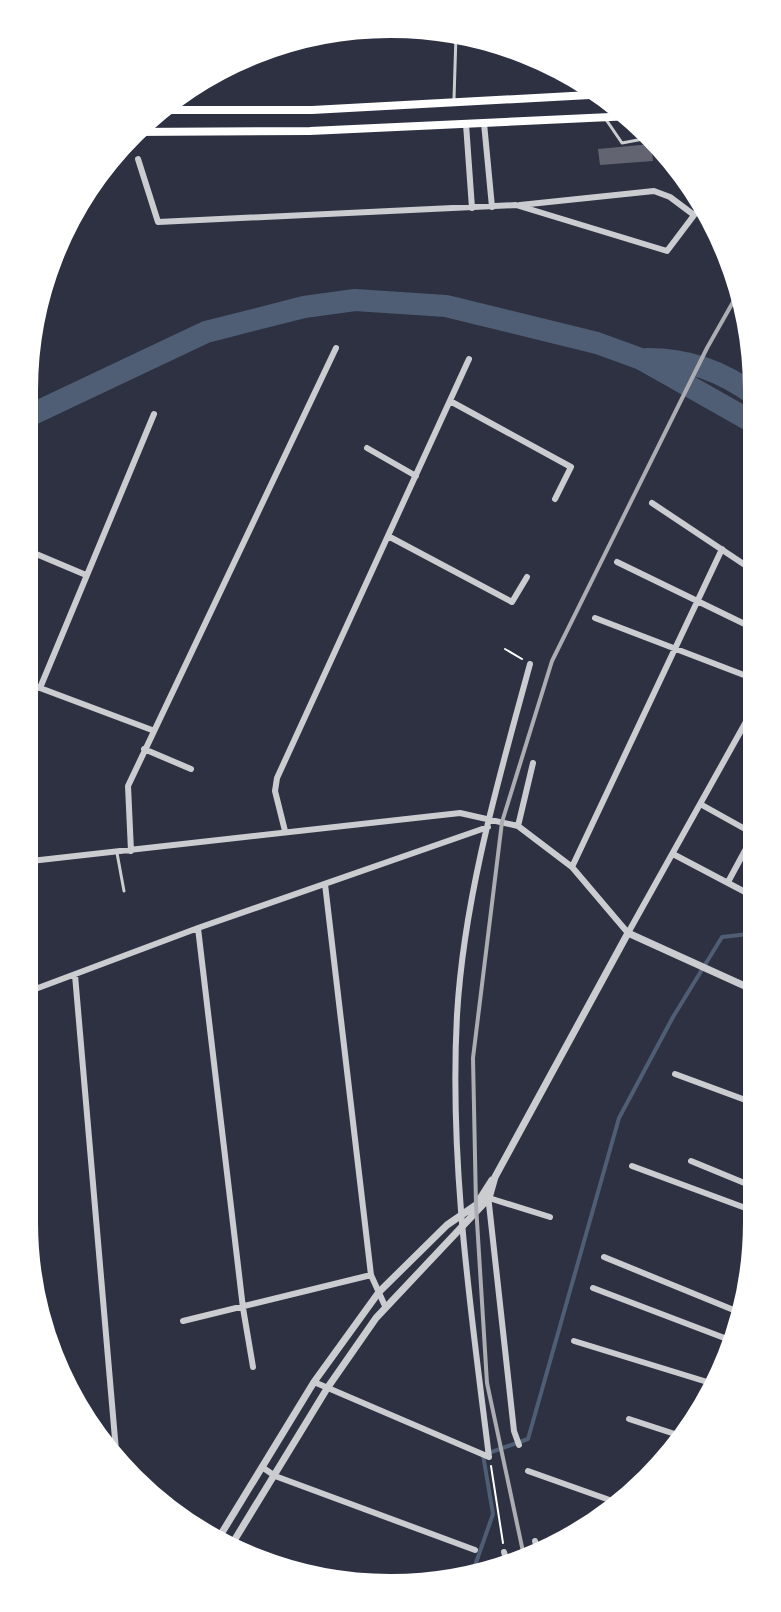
<svg xmlns="http://www.w3.org/2000/svg" width="781" height="1612" font-family="Merriweather,serif">
<style>
.lines{fill:none;stroke-linecap:round;stroke-linejoin:round}
.stream{stroke:#4f5d75;stroke-width:4}
.river{stroke:#4f5d75;stroke-width:22}
.building{fill:#626471}
.path{stroke:#fff;stroke-width:2}
.service{stroke:#caccd0;stroke-width:3}
.minor{stroke:#caccd0;stroke-width:6}
.tertiary{stroke:#caccd0;stroke-width:7}
.secondary{stroke:#fff;stroke-width:8}
.rail{stroke:#abadb3;stroke-width:4}
.rim{fill:none;stroke:#fff;stroke-width:4}
</style>
<rect width="100%" height="100%" fill="#2d3142"/>
<g class="lines">
<path class="stream" d="M 471,1577 L 493,1514 L 483,1455 L 528,1439 L 619,1118 L 673,1017 L 722,937 L 758,933"/>
<path class="river" d="M 647,359 C 689,359 722,371 756,396
M 22,419 L 206,332 L 304,307 L 355,300 L 446,306 L 597,343 L 641,359 L 756,424"/>
</g>
<path class="building" d="M 651,144 L 653,161 L 600,165 L 598,149 Z"/>
<g class="lines">
<path class="path" d="M 145,120 L 157,120
M 505,649 L 522,659
M 491,1466 L 503,1543"/>
<path class="service" d="M 454,99 L 456,35
M 607,121 L 622,143 L 654,137
M 117,853 L 124,891"/>
<path class="minor" d="M 484,123 L 492,207
M 466,124 L 472,208
M 138,159 L 158,222 L 516,205 L 667,251 L 704,202
M 520,205 L 654,191 L 670,197 L 694,215
M 450,401 L 571,467 L 555,499
M 367,448 L 416,476
M 652,503 L 757,573
M 388,536 L 512,602 L 527,577
M 22,548 L 86,575
M 617,562 L 757,630
M 595,618 L 757,680
M 22,685 L 40,688 L 152,730
M 40,688 L 154,414
M 144,749 L 191,769
M 702,805 L 754,834 L 728,882
M 518,826 L 533,763
M 285,831 L 275,791 L 277,778 L 469,359
M 131,851 L 128,786 L 336,348
M 673,854 L 747,893
M 22,862 L 460,813 L 518,826 L 572,867 L 628,933 L 757,702
M 572,867 L 722,549
M 325,884 L 371,1275 L 385,1306
M 198,928 L 243,1308 L 253,1367
M 75,975 L 117,1462
M 22,994 L 198,928 L 488,827
M 675,1074 L 759,1105
M 691,1161 L 759,1189
M 632,1166 L 759,1213
M 488,1195 L 514,1431 L 519,1445
M 489,1198 L 550,1217
M 604,1257 L 741,1313
M 593,1288 L 735,1342
M 183,1321 L 371,1275
M 574,1341 L 717,1385
M 314,1382 L 489,1457
M 629,1419 L 684,1437
M 489,1457 C 471,1311 449,1163 457,1015 C 464,896 499,778 530,664
M 262,1467 L 275,1476 L 475,1550
M 528,1471 L 618,1503
M 219,1537 L 229,1549 L 269,1564
M 535,1541 L 539,1556
M 504,1552 L 508,1566"/>
<path class="tertiary" d="M 215,1544 L 314,1382 L 379,1292 L 447,1225 L 476,1205 L 492,1180
M 229,1549 L 328,1387 L 376,1318 L 489,1198 L 495,1177 L 628,933 L 758,992"/>
<path class="secondary" d="M 160,110 L 312,110 L 608,94
M 129,132 L 310,131 L 632,116"/>
<path class="rail" d="M 525,1561 L 487,1383 L 476,1205 L 473,1058 L 502,822 L 552,661 L 707,348 L 741,288"/>
</g>
<path d="M0 0H781V1612H0ZM390 36H391A354 354 0 0 1 745 390V1222A354 354 0 0 1 391 1576H390A354 354 0 0 1 36 1222V390A354 354 0 0 1 390 36Z" fill="#fff" fill-rule="evenodd"/>
<path class="rim" d="M390 36H391A354 354 0 0 1 745 390V1222A354 354 0 0 1 391 1576H390A354 354 0 0 1 36 1222V390A354 354 0 0 1 390 36Z"/>
</svg>
